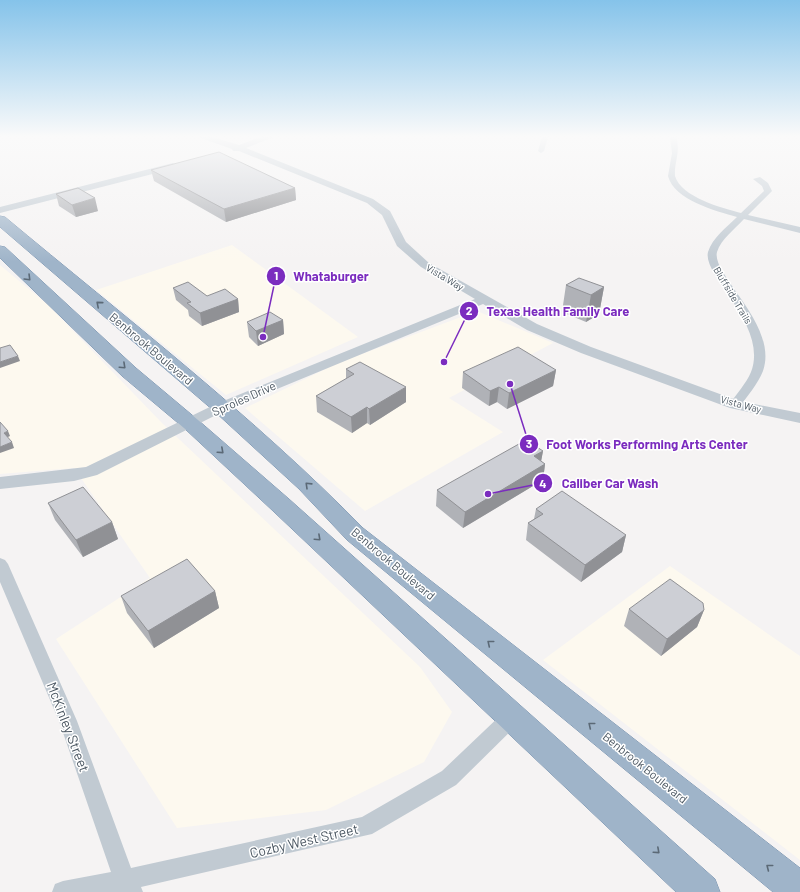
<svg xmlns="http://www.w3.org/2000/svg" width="800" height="892" font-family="Barlow,sans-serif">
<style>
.commercial{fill:#fdf9ef}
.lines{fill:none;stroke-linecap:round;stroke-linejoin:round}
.trunk-casing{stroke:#7690ad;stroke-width:1}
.minor{fill:#c1cad2;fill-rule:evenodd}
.tertiary{fill:#c1cad2;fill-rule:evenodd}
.trunk{fill:#9fb4c9;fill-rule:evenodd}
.wall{fill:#b0b2b7}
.shaded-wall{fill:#909195}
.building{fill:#cdcfd5;stroke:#909195}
.oneway{stroke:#5b6976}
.labels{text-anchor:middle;stroke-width:3;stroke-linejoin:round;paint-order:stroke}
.far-street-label{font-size:10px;fill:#4a5661;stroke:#fff}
.street-label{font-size:12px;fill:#4a5661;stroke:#fff}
.near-street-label{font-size:14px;fill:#4a5661;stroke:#fff}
.leader{fill:none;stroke:#7b2cbf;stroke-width:1.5}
.callout-dot{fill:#7b2cbf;stroke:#fff;stroke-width:1.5}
.mark-label{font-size:12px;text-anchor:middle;font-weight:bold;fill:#fff}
.callout-label{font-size:13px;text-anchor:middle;font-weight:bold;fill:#7b2cbf;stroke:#fff;stroke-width:3;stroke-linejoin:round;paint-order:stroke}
</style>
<rect width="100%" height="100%" fill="#f5f3f3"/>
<path class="commercial" d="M 232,245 L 358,337 L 226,395 L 96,290 Z
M 0,265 L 48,305 L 162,423 L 420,667 L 452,712 L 424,762 L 326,810 L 177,828 L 56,639 L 150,578 L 74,468 L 0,474 Z
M 477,311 L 553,343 L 449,398 L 503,432 L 365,511 L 245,408 L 338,363 Z
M 670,566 L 800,656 L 800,860 L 543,660 Z"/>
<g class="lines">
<g class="trunk-casing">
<path id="trunk" d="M 0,216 L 5,217 C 126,318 252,415 363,528 L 800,868 L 800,892 L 773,892 L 347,540 L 299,489 L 214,411 L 0,227 Z
M 0,246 L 5,247 L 136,368 L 198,420 L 289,499 L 715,879 L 720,892 L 676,892 L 273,511 L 184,428 L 122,376 L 0,258 Z"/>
</g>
<path class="minor" d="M 542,137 L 548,137 L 544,151 L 541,153 L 538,151 Z
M 670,137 L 676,137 C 681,152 674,162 675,176 C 681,197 722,208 741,213 L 764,191 L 762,186 L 753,179 L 760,177 L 768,183 L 772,191 L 748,215 L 800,227 L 800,233 L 744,219 C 735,229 721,239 717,252 C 711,275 779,325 763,371 C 758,384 747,396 739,408 L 735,409 L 729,405 C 736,394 746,384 751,372 C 769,325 702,276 708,252 C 712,238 727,227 737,217 C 716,211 674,200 668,176 L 672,153 Z
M 0,558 L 5,560 L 8,564 L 77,721 L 131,868 L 362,817 L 442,771 L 504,712 L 511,710 L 518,712 L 520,718 L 518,724 L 456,785 L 372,834 L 141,887 L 143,892 L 52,892 L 55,884 L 63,881 L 111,872 L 59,721 L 0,582 Z"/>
<path class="tertiary" d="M 198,137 L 212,137 L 239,145 L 261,137 L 274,137 L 246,148 L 373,199 L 390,211 L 406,242 L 429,263 L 537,324 L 591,347 L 739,401 L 800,413 L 800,423 L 730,408 L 581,353 L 527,330 L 483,304 L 226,410 L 97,475 L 74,481 L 0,489 L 0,477 L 86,467 L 216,404 L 475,299 L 421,267 L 397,246 L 382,215 L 367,203 L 239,151 L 233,151 L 232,149 Z
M 173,163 L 177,166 L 176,168 L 0,213 L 0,207 Z"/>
<use href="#trunk" class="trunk"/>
</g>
<path class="wall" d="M 151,170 L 295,188 L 296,200 L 226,222 L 154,181 Z
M 56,194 L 98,211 L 76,217 L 59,206 Z
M 566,285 L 604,287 L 599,314 L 586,322 L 562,312 Z
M 173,288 L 207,296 L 238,299 L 239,312 L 202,326 L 189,316 L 188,310 L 176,300 Z
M 283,320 L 284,334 L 258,346 L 249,337 L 247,322 Z
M 346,369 L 406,402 L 370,425 L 367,423 L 352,433 L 317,412 L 316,396 L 346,379 Z
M 556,370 L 553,386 L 507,409 L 497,402 L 489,406 L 462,388 L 463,372 Z
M 543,451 L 541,461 L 545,464 L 543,480 L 463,528 L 436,506 L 437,490 Z
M 48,503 L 112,522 L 118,539 L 83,557 L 55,520 Z
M 536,509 L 626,535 L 622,552 L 581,582 L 526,540 L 528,523 L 534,519 Z
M 215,591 L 219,608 L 154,648 L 127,613 L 121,596 Z
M 629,609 L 704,610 L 697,627 L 661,656 L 624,626 Z"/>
<path class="shaded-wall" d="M 295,188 L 296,200 L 226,222 L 224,209 Z
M 95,198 L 98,211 L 76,217 L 72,205 Z
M 604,287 L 599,314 L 586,322 L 591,295 Z
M 238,299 L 239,312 L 202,326 L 200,313 Z
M 283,320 L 284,334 L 258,346 L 256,331 Z
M 18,356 L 20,361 L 0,368 L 0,362 Z
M 556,370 L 553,386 L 507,409 L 509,393 Z
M 406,387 L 406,402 L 370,425 L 369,409 Z
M 499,387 L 497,402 L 489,406 L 490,391 Z
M 367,407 L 367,423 L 352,433 L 351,417 Z
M 8,431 L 10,436 L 6,438 L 4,433 Z
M 12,442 L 14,448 L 0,453 L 0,447 Z
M 543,451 L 540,467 L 545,464 L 543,480 L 463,528 L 465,512 L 534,456 Z
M 112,522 L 118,539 L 83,557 L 76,540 Z
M 626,535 L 622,552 L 581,582 L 585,565 Z
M 215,591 L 219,608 L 154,648 L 148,631 Z
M 704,610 L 697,627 L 661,656 L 667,639 Z"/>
<path class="building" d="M 219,152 L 295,188 L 224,209 L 151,170 Z
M 78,188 L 95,198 L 72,205 L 56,194 Z
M 579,278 L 604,287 L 591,295 L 566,285 Z
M 188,282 L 207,296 L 225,289 L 238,299 L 200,313 L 187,303 L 191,302 L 173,288 Z
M 270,312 L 283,320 L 256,331 L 247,322 Z
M 10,345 L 18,356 L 0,362 L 0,348 Z
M 518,347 L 556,370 L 509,393 L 499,387 L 490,391 L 463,372 Z
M 360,362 L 406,387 L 369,409 L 367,407 L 351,417 L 316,396 L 354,374 L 346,369 Z
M 0,422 L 8,431 L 4,433 L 12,442 L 0,447 Z
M 526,440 L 543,451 L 534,456 L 545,464 L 465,512 L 437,490 Z
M 83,487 L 112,522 L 76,540 L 48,503 Z
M 562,491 L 626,535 L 585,565 L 528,523 L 543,514 L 536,509 Z
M 187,559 L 215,591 L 148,631 L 121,596 Z
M 670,579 L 703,603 L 704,610 L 667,639 L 629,609 Z"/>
<defs><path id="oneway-chevron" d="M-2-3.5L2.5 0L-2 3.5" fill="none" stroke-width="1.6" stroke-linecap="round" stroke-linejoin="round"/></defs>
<g class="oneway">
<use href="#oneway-chevron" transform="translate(28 278) rotate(45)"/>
<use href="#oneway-chevron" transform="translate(99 304) rotate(-139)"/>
<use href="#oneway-chevron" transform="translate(123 366) rotate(43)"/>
<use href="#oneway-chevron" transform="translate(221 451) rotate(42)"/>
<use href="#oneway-chevron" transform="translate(308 485) rotate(-136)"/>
<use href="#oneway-chevron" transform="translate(318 538) rotate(43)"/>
<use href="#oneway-chevron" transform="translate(490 643) rotate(-141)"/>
<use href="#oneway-chevron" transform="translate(591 725) rotate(-141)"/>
<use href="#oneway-chevron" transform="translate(657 851) rotate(42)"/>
<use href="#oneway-chevron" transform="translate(769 867) rotate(-142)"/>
</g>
<linearGradient id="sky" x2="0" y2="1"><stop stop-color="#85c3ea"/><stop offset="0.52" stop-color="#fafafa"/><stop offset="1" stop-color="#fafafa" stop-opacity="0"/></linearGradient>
<rect width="800" height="262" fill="url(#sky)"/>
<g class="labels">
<g class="far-street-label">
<text transform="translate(445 277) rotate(31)" y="4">Vista Way</text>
<text transform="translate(733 295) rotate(59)" y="4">Bluffside Trails</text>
<text transform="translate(741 404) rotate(15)" y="4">Vista Way</text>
</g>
<g class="street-label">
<text transform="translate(151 349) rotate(40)" y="4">Benbrook Boulevard</text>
<text transform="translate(244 399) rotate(-24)" y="4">Sproles Drive</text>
<text transform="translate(393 564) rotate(40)" y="4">Benbrook Boulevard</text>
<text transform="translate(645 768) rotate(39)" y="4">Benbrook Boulevard</text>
</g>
<g class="near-street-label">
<text transform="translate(68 727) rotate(69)" y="5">McKinley Street</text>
<text transform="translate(304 841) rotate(-13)" y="5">Cozby West Street</text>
</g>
</g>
<path class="leader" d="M263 337L276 276M444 362L469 311M510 384L529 444M488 494L543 483"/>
<g class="callout-dot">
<circle cx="263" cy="337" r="4"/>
<circle cx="444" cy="362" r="4"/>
<circle cx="510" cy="384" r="4"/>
<circle cx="488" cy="494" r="4"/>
<circle cx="276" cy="276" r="10"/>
<circle cx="469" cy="311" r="10"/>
<circle cx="529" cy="444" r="10"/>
<circle cx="543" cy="483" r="10"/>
</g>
<g class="mark-label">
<text x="276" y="280">1</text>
<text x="469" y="315">2</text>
<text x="529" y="448">3</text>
<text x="543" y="488">4</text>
</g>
<g class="callout-label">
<text x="331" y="281">Whataburger</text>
<text x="558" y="316">Texas Health Family Care</text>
<text x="647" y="449">Foot Works Performing Arts Center</text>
<text x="610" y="488">Caliber Car Wash</text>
</g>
</svg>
